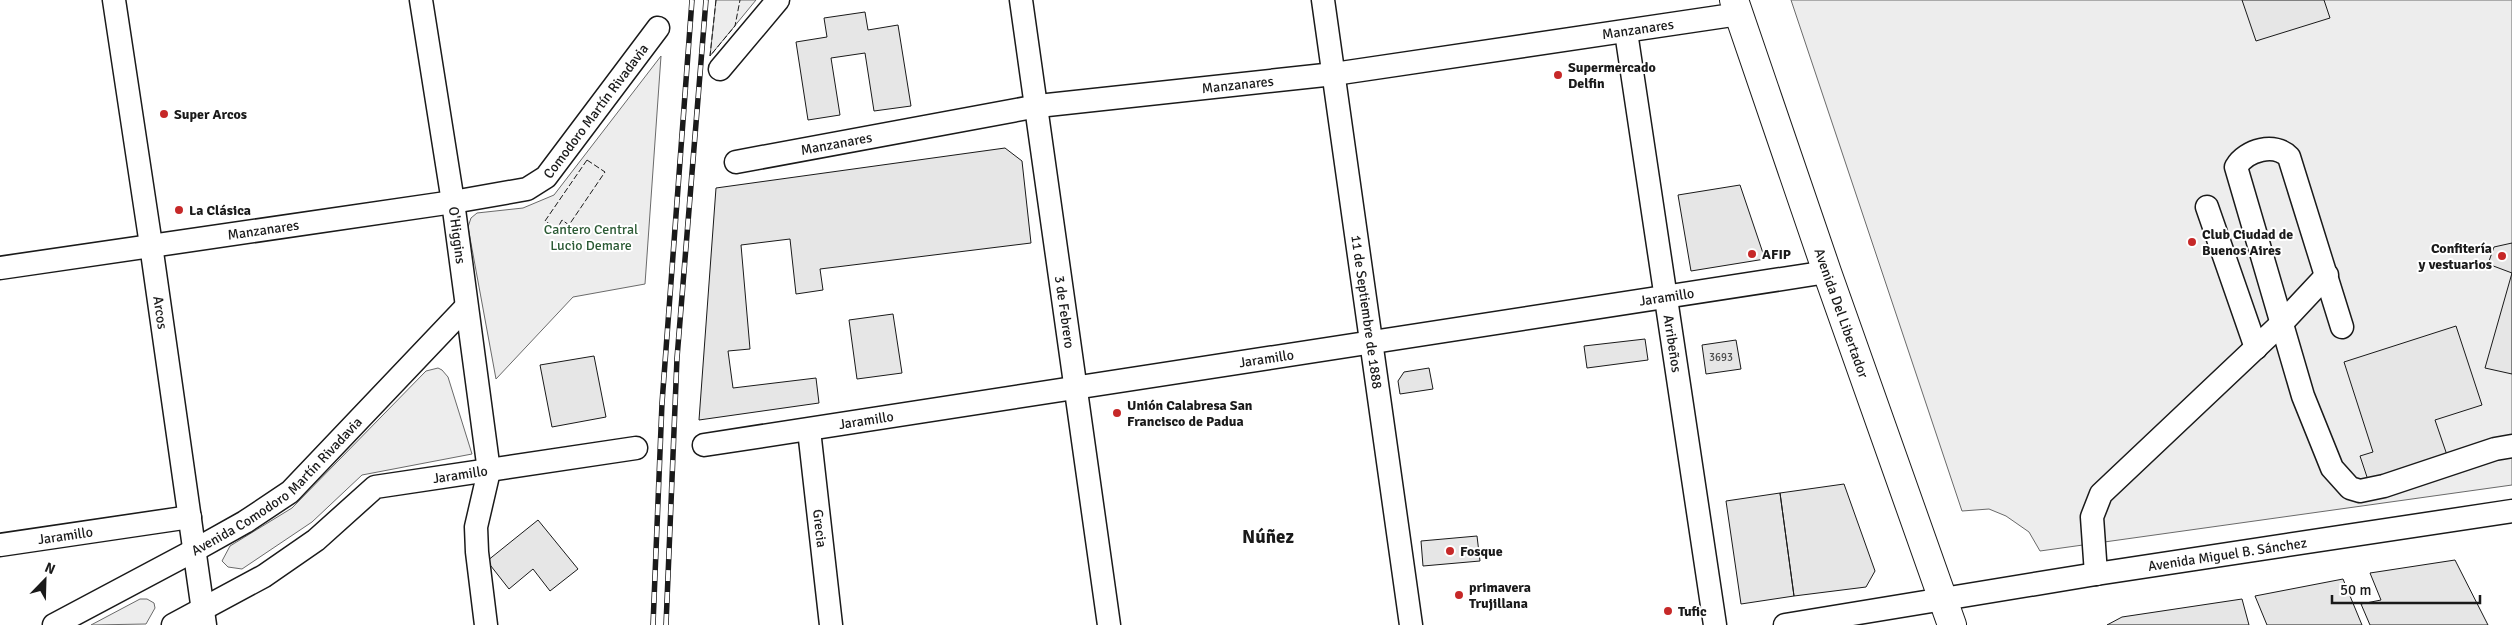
<svg xmlns="http://www.w3.org/2000/svg" width="2512" height="625" font-family="Signika,sans-serif">
<style>
.built{fill:#ededed;stroke:#6a6a6a}
.building{fill:#e6e6e6;stroke:#1a1a1a}
.lines{fill:none;stroke-linecap:round;stroke-linejoin:round}
.minor-casing{stroke:#1a1a1a;stroke-width:25}
.major-casing{stroke:#1a1a1a;stroke-width:30}
.minor{stroke:#fff;stroke-width:22}
.major{stroke:#fff;stroke-width:28}
.rail-casing{stroke:#1a1a1a;stroke-width:5.5}
.rail{stroke:#fff;stroke-width:4;stroke-dasharray:11;stroke-linecap:butt}
.fence{stroke:#1a1a1a;stroke-width:1;stroke-dasharray:6 2.5;stroke-linecap:butt}
.poi-dot{fill:#c62828;stroke:#fff;stroke-width:2}
.labels{text-anchor:middle;stroke-width:4;stroke-linejoin:round;paint-order:stroke}
.number-label{font-size:11px;fill:#4d4d4d}
.street-label{font-size:14px;fill:#1a1a1a;stroke:#fff}
.poi-label{font-size:14px;font-weight:bold;fill:#1a1a1a;stroke:#fff;text-anchor:start}
.park-label{font-size:14px;fill:#2b5a34;stroke:#fff}
.district-label{font-size:19px;font-weight:bold;fill:#1a1a1a;stroke:#fff}
</style>
<rect width="100%" height="100%" fill="#fff"/>
<path class="built" d="M 716,0 L 756,0 L 710,56 Z
M 1791,0 L 2512,0 L 2512,485 L 2040,551 L 2029,532 L 2006,516 L 1989,509 L 1962,511 Z
M 661,56 L 645,284 L 573,297 L 496,379 L 468,227 L 471,218 L 477,213 L 523,208 L 554,195 Z
M 438,368 L 442,370 L 448,377 L 472,454 L 362,475 L 312,522 L 242,569 L 228,567 L 222,561 L 230,546 L 292,508 L 426,371 Z
M 140,599 L 147,599 L 154,603 L 155,608 L 146,624 L 91,625 Z"/>
<path class="building" d="M 2242,0 L 2324,0 L 2330,18 L 2256,41 Z
M 865,12 L 868,30 L 898,25 L 911,106 L 874,111 L 865,53 L 831,58 L 840,115 L 808,120 L 796,42 L 827,37 L 824,18 Z
M 1005,148 L 1022,161 L 1031,243 L 820,269 L 823,290 L 796,294 L 790,239 L 741,245 L 750,349 L 728,351 L 733,388 L 816,378 L 819,403 L 699,420 L 716,188 Z
M 1740,185 L 1765,259 L 1691,271 L 1678,195 Z
M 2512,243 L 2512,273 L 2488,264 L 2494,247 Z
M 2512,273 L 2512,374 L 2485,368 Z
M 893,314 L 902,373 L 857,379 L 849,320 Z
M 2456,326 L 2482,405 L 2435,420 L 2448,458 L 2369,483 L 2360,456 L 2373,452 L 2344,362 Z
M 1645,339 L 1648,360 L 1587,368 L 1584,346 Z
M 1736,340 L 1741,369 L 1706,374 L 1702,345 Z
M 594,356 L 606,417 L 552,427 L 540,365 Z
M 1429,368 L 1433,389 L 1400,394 L 1398,381 L 1404,372 Z
M 1844,484 L 1875,571 L 1866,587 L 1794,596 L 1780,493 Z
M 1780,493 L 1794,596 L 1741,604 L 1726,501 Z
M 538,520 L 578,569 L 550,591 L 533,569 L 509,589 L 487,561 Z
M 1477,536 L 1480,561 L 1423,566 L 1421,541 Z
M 2455,560 L 2488,625 L 2370,625 L 2361,604 L 2381,600 L 2370,573 Z
M 2343,579 L 2362,625 L 2267,625 L 2255,596 Z
M 2242,599 L 2249,625 L 2107,625 L 2122,617 Z"/>
<g class="lines">
<g class="minor-casing">
<g id="minor">
<path id="s1" d="M 114,0 L 151,245 L 205,625"/>
<path id="s2" d="M 421,0 L 453,202 L 489,471 L 476,527 L 477,552 L 486,625"/>
<path id="s3" d="M 1021,0 L 1109,625"/>
<path id="s4" d="M 1323,0 L 1411,625"/>
<path id="s5" d="M 1626,32 L 1715,625"/>
<path d="M 720,69 L 778,0"/>
<path id="s6" d="M 736,162 L 1038,106 L 1334,74 L 1739,14"/>
<path d="M 2207,207 L 2256,348"/>
<path id="s7" d="M 0,268 L 453,202 L 527,189 L 546,177 L 658,28"/>
<path d="M 2342,327 L 2289,157 C 2275,142 2246,150 2236,167 L 2303,396 L 2332,468 L 2350,488 L 2360,491 L 2384,486 L 2495,449 L 2512,446"/>
<path id="s8" d="M 809,430 L 831,625"/>
<path id="s9" d="M 704,445 L 1827,272"/>
<path id="s10" d="M 0,545 L 190,517"/>
<path d="M 2096,574 L 2092,517 L 2101,494 L 2282,323 L 2327,275"/>
<path id="s11" d="M 54,625 L 195,550 L 245,522 L 290,492 L 466,307"/>
<path id="s12" d="M 173,625 L 264,576 L 316,540 L 375,487 L 636,448"/>
<path id="s13" d="M 1785,625 L 2096,574 L 2512,511"/>
</g>
</g>
<g class="major-casing">
<g id="major">
<path id="s14" d="M 1734,0 L 1827,272 L 1952,625"/>
</g>
</g>
<use href="#minor" class="minor"/>
<use href="#major" class="major"/>
<g class="rail-casing">
<path id="rail" d="M 653,625 L 662,403 L 692,0
M 666,625 L 677,358 L 706,0"/>
</g>
<use href="#rail" class="rail"/>
<path class="fence" d="M 716,0 L 710,56 L 735,26 L 740,0
M 587,160 L 605,172 L 569,225 L 562,220 L 557,229 L 545,221 Z"/>
</g>
<g class="poi-dot">
<circle cx="1558" cy="75" r="5"/>
<circle cx="164" cy="114" r="5"/>
<circle cx="179" cy="210" r="5"/>
<circle cx="2192" cy="242" r="5"/>
<circle cx="1752" cy="254" r="5"/>
<circle cx="2502" cy="256" r="5"/>
<circle cx="1117" cy="413" r="5"/>
<circle cx="1450" cy="551" r="5"/>
<circle cx="1459" cy="595" r="5"/>
<circle cx="1668" cy="611" r="5"/>
</g>
<g class="labels">
<g class="number-label">
<text x="1721" y="361">3693</text>
</g>
<g class="street-label">
<text dy="5" stroke="none"><textPath href="#s6" startOffset="912">Manzanares</textPath></text>
<text dy="5" stroke="none"><textPath href="#s6" startOffset="508">Manzanares</textPath></text>
<text dy="5" stroke="none"><textPath href="#s7" startOffset="638">Comodoro Martín Rivadavia</textPath></text>
<text dy="5" stroke="none"><textPath href="#s6" startOffset="102">Manzanares</textPath></text>
<text dy="5" stroke="none"><textPath href="#s7" startOffset="266">Manzanares</textPath></text>
<text dy="5" stroke="none"><textPath href="#s2" startOffset="238">O'Higgins</textPath></text>
<text dy="5" stroke="none"><textPath href="#s9" startOffset="974">Jaramillo</textPath></text>
<text dy="5" stroke="none"><textPath href="#s1" startOffset="316">Arcos</textPath></text>
<text dy="5" stroke="none"><textPath href="#s3" startOffset="315">3 de Febrero</textPath></text>
<text dy="5" stroke="none"><textPath href="#s4" startOffset="315">11 de Septiembre de 1888</textPath></text>
<text dy="5" stroke="none"><textPath href="#s14" startOffset="331">Avenida Del Libertador</textPath></text>
<text dy="5" stroke="none"><textPath href="#s5" startOffset="315">Arribeños</textPath></text>
<text dy="5" stroke="none"><textPath href="#s9" startOffset="569">Jaramillo</textPath></text>
<text dy="5" stroke="none"><textPath href="#s9" startOffset="164">Jaramillo</textPath></text>
<text dy="5" stroke="none"><textPath href="#s12" startOffset="332">Jaramillo</textPath></text>
<text dy="5" stroke="none"><textPath href="#s11" startOffset="264">Avenida Comodoro Martín Rivadavia</textPath></text>
<text dy="5" stroke="none"><textPath href="#s8" startOffset="99">Grecia</textPath></text>
<text dy="5" stroke="none"><textPath href="#s10" startOffset="66">Jaramillo</textPath></text>
<text dy="5" stroke="none"><textPath href="#s13" startOffset="448">Avenida Miguel B. Sánchez</textPath></text>
</g>
<g class="poi-label">
<text x="1568" y="72">Supermercado<tspan x="1568" dy="16">Delfin</tspan></text>
<text x="174" y="119">Super Arcos</text>
<text x="189" y="215">La Clásica</text>
<text x="2202" y="239">Club Ciudad de<tspan x="2202" dy="16">Buenos Aires</tspan></text>
<text x="2492" y="253" text-anchor="end">Confitería<tspan x="2492" dy="16">y vestuarios</tspan></text>
<text x="1762" y="259">AFIP</text>
<text x="1127" y="410">Unión Calabresa San<tspan x="1127" dy="16">Francisco de Padua</tspan></text>
<text x="1460" y="556">Fosque</text>
<text x="1469" y="592">primavera<tspan x="1469" dy="16">Trujillana</tspan></text>
<text x="1678" y="616">Tufic</text>
</g>
<g class="park-label">
<text x="591" y="234">Cantero Central<tspan x="591" dy="16">Lucio Demare</tspan></text>
</g>
<g class="district-label">
<text x="1268" y="543">Núñez</text>
</g>
</g>
<g transform="translate(45 580) rotate(23)" stroke="#ffffff" stroke-width="4" paint-order="stroke">
<path d="M0-4L9 19L0 12L-9 19Z" fill="#1a1a1a"/>
<text y="-8" font-size="14" font-weight="bold" text-anchor="middle" fill="#1a1a1a">N</text>
</g>
<path d="M2332 595v8h148v-8" fill="none" stroke="#1a1a1a" stroke-width="2.5"/>
<text x="2340" y="595" font-size="15" fill="#1a1a1a" stroke="#ffffff" stroke-width="4" paint-order="stroke">50 m</text>
</svg>
